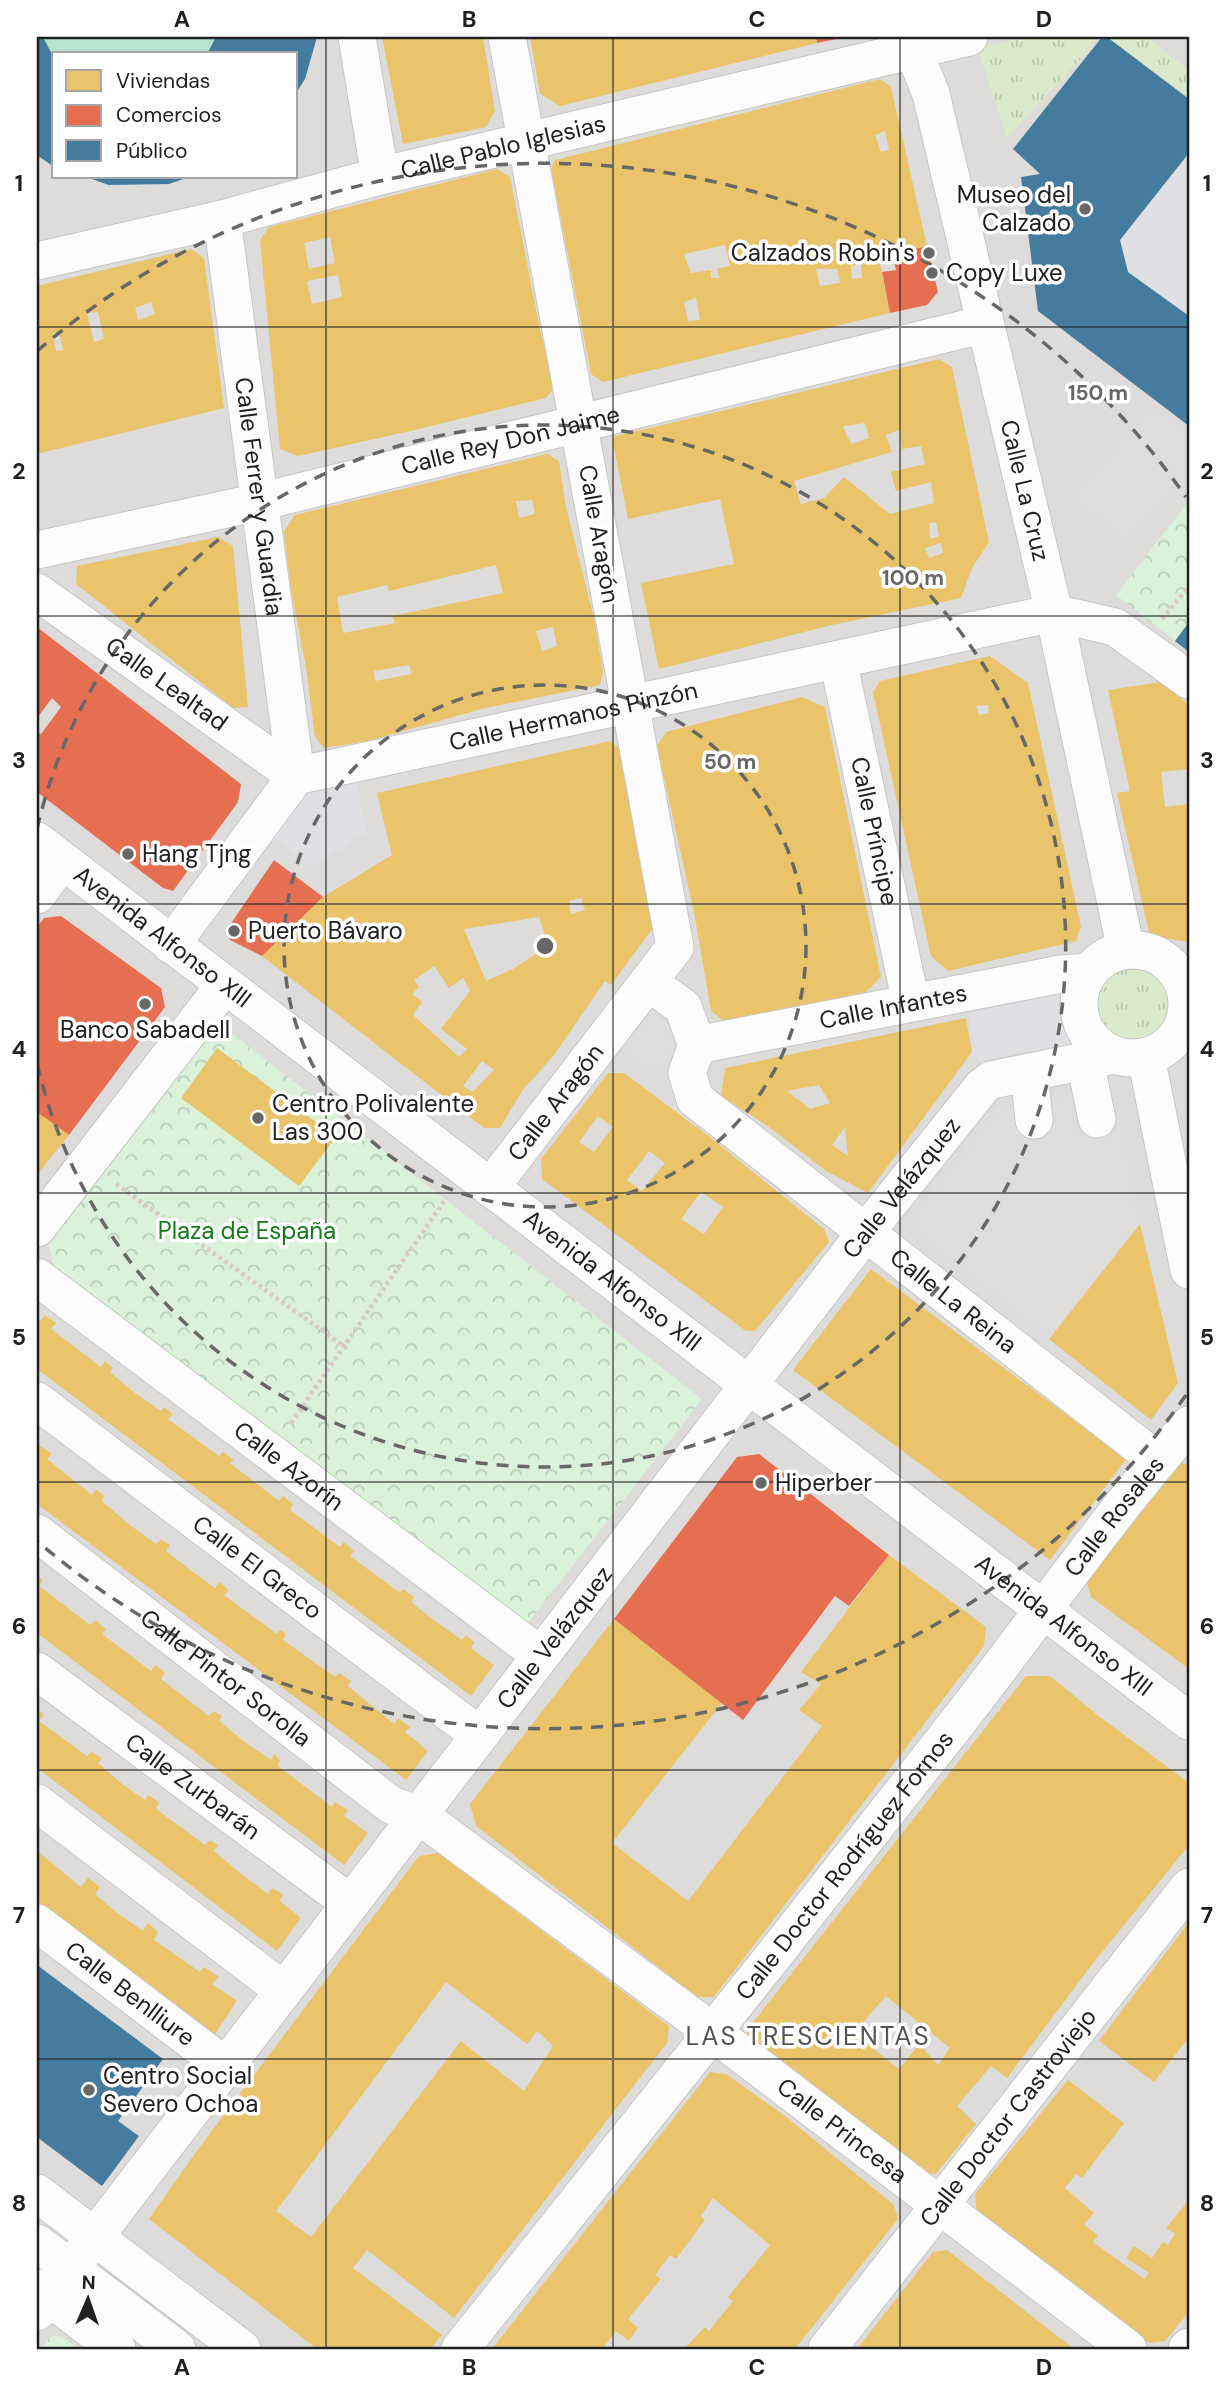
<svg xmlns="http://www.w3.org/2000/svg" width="1226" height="2386" font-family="'DM Sans',sans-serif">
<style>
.residential{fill:#dddcda;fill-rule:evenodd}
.grass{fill:url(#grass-tufts)}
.park{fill:url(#park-crowns)}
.pitch{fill:#b6e3d0}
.parking{fill:#dedddc}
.plaza{fill:#e0dfe3}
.homes{fill:#e9c46a;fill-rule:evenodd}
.shops{fill:#e76f51}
.public{fill:#457b9d}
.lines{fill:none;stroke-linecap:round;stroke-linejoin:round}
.minor-casing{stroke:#c7c6c5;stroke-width:39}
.path{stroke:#d7cac8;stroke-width:4.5;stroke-dasharray:3.5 3.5;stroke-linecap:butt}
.minor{stroke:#fcfcfc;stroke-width:37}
.grid{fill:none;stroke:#202020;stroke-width:2;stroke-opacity:0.55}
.ring{fill:none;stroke:#686766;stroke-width:3.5;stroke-dasharray:12 9}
.poi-dot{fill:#686766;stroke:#fff;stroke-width:2.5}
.labels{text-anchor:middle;stroke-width:7;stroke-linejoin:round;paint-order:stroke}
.street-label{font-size:24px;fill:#202020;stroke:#fff}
.poi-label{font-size:24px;fill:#202020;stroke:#fff;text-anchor:start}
.park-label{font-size:24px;fill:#117c19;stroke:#fff}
.neighbourhood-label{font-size:26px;letter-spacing:2px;fill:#535353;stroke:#fff}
.centre{fill:#686766;stroke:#fff;stroke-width:3.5}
.ring-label{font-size:21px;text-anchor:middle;font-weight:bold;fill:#686766;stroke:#fff;stroke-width:7;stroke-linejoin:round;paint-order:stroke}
.neatline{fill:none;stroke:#202020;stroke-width:2.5}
.grid-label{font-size:23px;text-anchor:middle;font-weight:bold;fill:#202020}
</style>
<defs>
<pattern id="grass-tufts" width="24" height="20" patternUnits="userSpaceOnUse" patternTransform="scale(1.75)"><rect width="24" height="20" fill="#dbeaca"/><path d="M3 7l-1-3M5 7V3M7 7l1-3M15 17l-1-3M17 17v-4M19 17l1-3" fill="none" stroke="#bcc8ad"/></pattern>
<pattern id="park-crowns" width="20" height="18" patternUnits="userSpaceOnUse" patternTransform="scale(1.75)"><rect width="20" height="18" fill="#d9f2d8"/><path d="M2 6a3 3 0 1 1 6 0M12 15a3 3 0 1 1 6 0" fill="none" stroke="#bacfb9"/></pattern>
</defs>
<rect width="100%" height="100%" fill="#eeece9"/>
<path class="residential" d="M 37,37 L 1189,37 L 1189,2349 L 37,2349 ZM 54,54 L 296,54 L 296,177 L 54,177 Z"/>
<path class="grass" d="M 1026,37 L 1101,37 L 1007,138 L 977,48 Z
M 1107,37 L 1148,37 L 1189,71 L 1189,97 Z
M1096 1004a38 38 0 1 1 76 0a38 38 0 1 1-76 0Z"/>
<path class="park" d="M 1189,501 L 1189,622 L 1175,641 L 1116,595 Z
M 234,1035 L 702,1399 L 528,1623 L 54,1269 L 48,1243 L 203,1039 Z
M 52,2335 L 63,2337 L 79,2349 L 40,2349 Z"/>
<path class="pitch" d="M 37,37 L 317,37 L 305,79 L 296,93 L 296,54 L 54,54 L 54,167 L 37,155 Z"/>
<path class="parking" d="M 1153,404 L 1189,432 L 1189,475 L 1122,542 L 1070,495 Z
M 653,1014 L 673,1027 L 678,1045 L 656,1076 L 615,1048 L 637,1015 Z
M 1102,1089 L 1116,1098 L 1140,1224 L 1049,1339 L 915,1235 L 911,1219 L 996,1110 Z"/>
<path class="plaza" d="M 1189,153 L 1189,316 L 1128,272 L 1120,240 Z
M 353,764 L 366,832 L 313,867 L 259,825 L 296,776 Z
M 1065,987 L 1067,1023 L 1075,1049 L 1039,1057 L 1029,1050 L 979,1061 L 968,1014 L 1016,1003 L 1023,993 Z"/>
<path class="homes" d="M 382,37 L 483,37 L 495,111 L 486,127 L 403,144 Z
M 530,37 L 816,37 L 817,43 L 560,106 L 540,94 Z
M 880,79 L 891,87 L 927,246 L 879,259 L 890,313 L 603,382 L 591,374 L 551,168 L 555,160 ZM 885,131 L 889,150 L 881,152 L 875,135 ZM 725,245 L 730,266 L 717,269 L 719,278 L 711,278 L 711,270 L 691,273 L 684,254 ZM 861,263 L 862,278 L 852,279 L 851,266 ZM 816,269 L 837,269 L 840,283 L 820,286 ZM 696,298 L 700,320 L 688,321 L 684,302 Z
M 497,169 L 510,177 L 540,329 L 555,387 L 546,398 L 406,432 L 298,456 L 280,449 L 260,240 L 269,227 ZM 330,237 L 335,263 L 309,269 L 304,243 ZM 338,275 L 342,297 L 312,304 L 307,281 Z
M 191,249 L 204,258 L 224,408 L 37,454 L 37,286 ZM 151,302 L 155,314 L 138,320 L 135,308 ZM 98,312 L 104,339 L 94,342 L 87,313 ZM 59,332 L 63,350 L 56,351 L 53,333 Z
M 939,359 L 952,367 L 989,542 L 972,568 L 961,598 L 832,625 L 659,669 L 641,583 L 734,564 L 720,499 L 628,519 L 612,437 ZM 865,423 L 869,438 L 851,444 L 843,426 ZM 899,430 L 902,449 L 921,446 L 925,464 L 891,472 L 896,491 L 931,482 L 934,503 L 890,514 L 844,477 L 824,498 L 801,504 L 794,481 L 892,452 L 886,435 ZM 936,522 L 939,536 L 930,539 L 929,523 ZM 941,543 L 943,553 L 929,558 L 925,548 Z
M 547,454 L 559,461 L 566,507 L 594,618 L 603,671 L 600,685 L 485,708 L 372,740 L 324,748 L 315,737 L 306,667 L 291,590 L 284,531 L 295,515 ZM 532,500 L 535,514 L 519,518 L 516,501 ZM 496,565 L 503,593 L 392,616 L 395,623 L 343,633 L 337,597 L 387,585 L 389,591 ZM 553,627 L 557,646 L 542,651 L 536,631 ZM 409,665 L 412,674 L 375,681 L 374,671 Z
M 218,537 L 233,546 L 248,707 L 233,708 L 76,584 L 77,566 Z
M 990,656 L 1028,683 L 1081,927 L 1076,941 L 948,971 L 931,956 L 873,692 L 880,681 ZM 988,705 L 989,713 L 979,715 L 976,706 Z
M 1161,682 L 1189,705 L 1189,769 L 1161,772 L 1165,807 L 1189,804 L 1189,942 L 1150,936 L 1117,793 L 1130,791 L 1108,690 Z
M 802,697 L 825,707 L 881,977 L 866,992 L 725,1022 L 711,1011 L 694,912 L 657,746 L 666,732 Z
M 610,741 L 619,748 L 656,924 L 611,985 L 605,981 L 554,1055 L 522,1091 L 500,1128 L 484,1128 L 262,956 L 323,897 L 392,855 L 377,793 ZM 581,898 L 585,910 L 571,914 L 569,901 ZM 539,917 L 548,946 L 513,969 L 486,981 L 464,929 ZM 434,966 L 449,988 L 463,978 L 470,991 L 441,1029 L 467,1049 L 459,1057 L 413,1015 L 422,1002 L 412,994 L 419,987 L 414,980 ZM 482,1061 L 494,1070 L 473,1092 L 463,1086 Z
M 966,1018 L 972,1052 L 868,1193 L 826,1171 L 772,1129 L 721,1096 L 725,1068 ZM 819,1085 L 830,1103 L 810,1109 L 787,1091 ZM 845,1127 L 848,1156 L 832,1145 Z
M 217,1048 L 336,1137 L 299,1186 L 181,1098 Z
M 608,1073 L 624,1073 L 711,1138 L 825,1230 L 829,1242 L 755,1331 L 746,1331 L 542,1179 L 541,1159 ZM 598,1116 L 613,1127 L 594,1152 L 579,1142 ZM 649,1151 L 665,1163 L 642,1191 L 627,1180 ZM 701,1192 L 723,1207 L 704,1234 L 681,1219 Z
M 37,1112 L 69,1135 L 37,1175 Z
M 1140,1224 L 1178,1383 L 1151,1420 L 1049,1339 Z
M 871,1269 L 1126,1459 L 1050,1560 L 793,1370 Z
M 45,1315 L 56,1323 L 51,1329 L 101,1367 L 105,1361 L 113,1368 L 110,1372 L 135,1393 L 161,1411 L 164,1407 L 173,1414 L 168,1419 L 219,1456 L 223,1452 L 234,1460 L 230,1463 L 279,1501 L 283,1496 L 293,1504 L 290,1510 L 340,1547 L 344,1542 L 354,1551 L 350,1556 L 400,1593 L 403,1589 L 414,1597 L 411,1602 L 435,1621 L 462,1640 L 466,1635 L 474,1642 L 471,1648 L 494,1665 L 471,1696 L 37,1369 L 37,1318 L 40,1321 Z
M 39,1445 L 52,1454 L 47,1459 L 92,1495 L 96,1489 L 104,1496 L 102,1501 L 130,1525 L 156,1544 L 161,1539 L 170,1545 L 166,1551 L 193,1572 L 215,1588 L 219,1582 L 229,1590 L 224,1595 L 277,1634 L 280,1630 L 286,1634 L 283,1640 L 335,1677 L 339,1673 L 351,1681 L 348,1686 L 394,1724 L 398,1718 L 410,1727 L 405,1732 L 428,1751 L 406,1780 L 37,1504 Z
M 1173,1460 L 1189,1465 L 1189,1669 L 1091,1597 L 1086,1580 Z
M 889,1555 L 986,1627 L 984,1646 L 714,1997 L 697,1997 L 476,1826 L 470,1804 L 614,1619 L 722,1703 L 612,1843 L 688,1901 L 822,1726 L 799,1710 L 821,1684 L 801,1672 Z
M 37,1576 L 43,1580 L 39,1586 L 90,1625 L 95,1620 L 106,1629 L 102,1634 L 151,1671 L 155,1665 L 165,1673 L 161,1679 L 209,1716 L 214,1711 L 222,1716 L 219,1721 L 246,1743 L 271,1760 L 274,1754 L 280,1760 L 278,1766 L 332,1807 L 335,1802 L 348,1810 L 344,1816 L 368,1833 L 344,1865 L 37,1633 Z
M 1026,1676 L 1050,1676 L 1100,1717 L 1189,1783 L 1189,1845 L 1090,1967 L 1007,2078 L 991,2066 L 957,2106 L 976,2124 L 936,2174 L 911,2171 L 749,2046 L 747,2030 ZM 886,1996 L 950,2048 L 938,2065 L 919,2044 L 899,2069 L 854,2033 Z
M 37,1708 L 44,1715 L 39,1721 L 87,1756 L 91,1752 L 102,1758 L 98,1763 L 122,1784 L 145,1800 L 148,1795 L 159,1802 L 156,1809 L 205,1845 L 210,1840 L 218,1845 L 214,1851 L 240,1873 L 268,1894 L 272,1888 L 283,1894 L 280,1901 L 301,1918 L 277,1951 L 37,1768 Z
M 37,1851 L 81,1887 L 88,1878 L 100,1887 L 95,1894 L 117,1913 L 143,1931 L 148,1923 L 158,1932 L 154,1940 L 200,1972 L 204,1967 L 219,1977 L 212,1984 L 237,2001 L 215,2034 L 37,1901 Z
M 438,1853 L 669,2026 L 667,2043 L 454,2318 L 367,2250 L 353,2268 L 442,2335 L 430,2349 L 317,2349 L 149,2219 L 196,2152 L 419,1856 ZM 446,1982 L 527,2044 L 537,2031 L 553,2046 L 524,2091 L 461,2041 L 311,2237 L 276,2211 Z
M 1189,1922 L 1189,2037 L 1154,2082 L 1099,2041 Z
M 710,2072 L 726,2074 L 785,2116 L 894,2205 L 898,2219 L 837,2296 L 795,2349 L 684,2349 L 705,2327 L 709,2331 L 733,2301 L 728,2297 L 770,2245 L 713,2198 L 701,2216 L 705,2220 L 676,2259 L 670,2255 L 655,2275 L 661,2279 L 628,2319 L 638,2328 L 629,2341 L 616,2331 L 602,2349 L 492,2349 Z
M 1068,2080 L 1124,2123 L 1082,2178 L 1076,2174 L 1065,2188 L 1094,2213 L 1084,2225 L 1098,2235 L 1093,2242 L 1144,2279 L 1149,2273 L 1126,2258 L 1134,2246 L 1152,2258 L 1163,2242 L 1168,2245 L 1175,2234 L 1166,2228 L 1189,2200 L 1189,2312 L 1165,2341 L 1149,2343 L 977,2213 L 975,2194 Z
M 947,2250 L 1074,2349 L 857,2349 L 933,2252 Z"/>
<path class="shops" d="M 816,37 L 842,37 L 842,38 L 817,43 Z
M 927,246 L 938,292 L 927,305 L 890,313 L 882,272 L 896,270 L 892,255 Z
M 37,627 L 241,784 L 238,802 L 173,891 L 163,888 L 37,792 L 37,731 L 41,734 L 61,707 L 52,698 L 37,718 Z
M 274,860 L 323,897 L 262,956 L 230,940 L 228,928 Z
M 61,916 L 161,988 L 165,1007 L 69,1135 L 37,1112 L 37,927 L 44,918 Z
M 759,1454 L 889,1555 L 849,1606 L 835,1596 L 743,1720 L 614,1619 L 737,1457 Z"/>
<path class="public" d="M 37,37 L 43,37 L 54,58 L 54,167 L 37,155 Z
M 216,37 L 317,37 L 305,79 L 296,93 L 296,54 L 207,54 Z
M 1102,37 L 1107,37 L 1189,99 L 1189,153 L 1120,240 L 1128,272 L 1189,316 L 1189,426 L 1038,311 L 1021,177 L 1040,174 L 1013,149 Z
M 86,177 L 189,177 L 169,184 L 109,185 Z
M 1189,622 L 1189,652 L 1175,641 Z
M 37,1965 L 163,2059 L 118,2121 L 139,2136 L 102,2186 L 37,2137 Z"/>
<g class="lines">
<g class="minor-casing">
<g id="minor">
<path d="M 357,37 L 380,176"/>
<path id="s1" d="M 908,37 L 931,94 L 1054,613 L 1126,950"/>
<path id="s2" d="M 222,219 L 296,776"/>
<path id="s3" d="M 37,261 L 222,219 L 380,176 L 969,37"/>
<path id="s4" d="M 37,550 L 259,502 L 985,324"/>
<path id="s5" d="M 37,592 L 296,776"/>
<path id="s6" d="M 838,660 L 911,1003"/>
<path id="s7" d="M 37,841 L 1189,1721"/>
<path d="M 37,895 L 62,861"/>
<path id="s8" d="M 171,945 L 296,776 L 1054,613 L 1115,627 L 1189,680"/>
<circle cx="1133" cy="1004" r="54"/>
<path d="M 648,982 L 683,1007 L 697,1045"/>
<path id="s9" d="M 697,1045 L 687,1073 L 695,1099 L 1158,1461"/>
<path id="s10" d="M 697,1045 L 1061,974 L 1089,972"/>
<path d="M 1146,1057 L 1189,1270"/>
<path d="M 1085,1062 L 1097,1119"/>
<path d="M 1029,1073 L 1034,1120"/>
<path id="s11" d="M 490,1188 L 675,947 L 507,37"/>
<path d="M 37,1228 L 224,986"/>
<path id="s12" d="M 37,1277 L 540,1655"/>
<path id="s13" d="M 37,1401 L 479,1735"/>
<path id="s14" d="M 37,1533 L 391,1805 L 419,1815 L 714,2033 L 1128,2349"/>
<path id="s15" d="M 37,1671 L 350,1903"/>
<path d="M 37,1803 L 283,1990"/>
<path id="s16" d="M 37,1923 L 225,2066"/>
<path d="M 37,2193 L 242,2349"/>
<path d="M 37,2243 L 177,2349"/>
<path d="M 37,2288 L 117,2349"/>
<path id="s17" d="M 37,2312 L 866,1232 L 982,1087 L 991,1080 L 1114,1055"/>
<path id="s18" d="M 460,2349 C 625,2143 790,1936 953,1728 C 1032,1628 1105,1520 1189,1425"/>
<path id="s19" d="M 827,2349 L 1189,1887"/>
<path d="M 1187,2349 L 1189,2347"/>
</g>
</g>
<path class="path" d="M 1162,619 L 1189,586
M 116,1184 L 344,1346
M 291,1423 L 447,1197"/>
<use href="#minor" class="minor"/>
</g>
<path class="grid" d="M 326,37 L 326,2349M 613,37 L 613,2349M 900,37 L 900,2349M 37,327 L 1189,327M 37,616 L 1189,616M 37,904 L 1189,904M 37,1193 L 1189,1193M 37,1482 L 1189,1482M 37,1770 L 1189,1770M 37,2059 L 1189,2059"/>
<g class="ring">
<circle cx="545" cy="946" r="261"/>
<path d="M37 829A521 521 0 1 1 37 1063"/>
<path d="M1186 1395A782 782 0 0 1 37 1541M37 351A782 782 0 0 1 1186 497"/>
</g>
<g class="poi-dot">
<circle cx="1085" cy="209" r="7"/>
<circle cx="929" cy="253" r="7"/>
<circle cx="932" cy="273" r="7"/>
<circle cx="128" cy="854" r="7"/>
<circle cx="234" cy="931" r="7"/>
<circle cx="145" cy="1004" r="7"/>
<circle cx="258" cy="1118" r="7"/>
<circle cx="761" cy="1483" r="7"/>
<circle cx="89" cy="2090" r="7"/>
</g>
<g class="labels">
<g class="street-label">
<text dy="8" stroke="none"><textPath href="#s3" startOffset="480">Calle Pablo Iglesias</textPath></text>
<text dy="8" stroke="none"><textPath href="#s4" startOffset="486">Calle Rey Don Jaime</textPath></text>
<text dy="8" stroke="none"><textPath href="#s1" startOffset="469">Calle La Cruz</textPath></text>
<text dy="8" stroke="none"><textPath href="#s2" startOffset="280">Calle Ferrer y Guardia</textPath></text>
<text transform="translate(599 534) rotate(80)" y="8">Calle Aragón</text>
<text dy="8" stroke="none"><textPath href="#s5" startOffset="159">Calle Lealtad</textPath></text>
<text dy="8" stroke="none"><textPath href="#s8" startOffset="494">Calle Hermanos Pinzón</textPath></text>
<text dy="8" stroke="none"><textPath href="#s6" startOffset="175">Calle Príncipe</textPath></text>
<text dy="8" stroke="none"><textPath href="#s7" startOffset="158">Avenida Alfonso XIII</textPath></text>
<text dy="8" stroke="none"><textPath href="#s10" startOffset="200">Calle Infantes</textPath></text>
<text dy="8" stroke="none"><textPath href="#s11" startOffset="108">Calle Aragón</textPath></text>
<text dy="8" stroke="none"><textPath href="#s17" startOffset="1418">Calle Velázquez</textPath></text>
<text dy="8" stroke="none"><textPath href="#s7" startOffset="724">Avenida Alfonso XIII</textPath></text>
<text dy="8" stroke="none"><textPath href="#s9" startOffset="385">Calle La Reina</textPath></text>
<text dy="8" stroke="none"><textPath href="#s12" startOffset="315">Calle Azorín</textPath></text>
<text dy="8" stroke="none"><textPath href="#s18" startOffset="1059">Calle Rosales</textPath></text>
<text dy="8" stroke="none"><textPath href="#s13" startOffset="276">Calle El Greco</textPath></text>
<text dy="8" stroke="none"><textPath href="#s7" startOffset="1292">Avenida Alfonso XIII</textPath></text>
<text dy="8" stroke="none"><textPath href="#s17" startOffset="850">Calle Velázquez</textPath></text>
<text dy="8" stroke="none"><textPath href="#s14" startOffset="238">Calle Pintor Sorolla</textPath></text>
<text dy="8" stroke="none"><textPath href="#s15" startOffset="194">Calle Zurbarán</textPath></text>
<text dy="8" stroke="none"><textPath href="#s18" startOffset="618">Calle Doctor Rodríguez Fornos</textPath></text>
<text dy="8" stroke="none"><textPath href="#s16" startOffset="117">Calle Benlliure</textPath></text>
<text dy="8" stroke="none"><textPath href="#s19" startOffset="294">Calle Doctor Castroviejo</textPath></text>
<text dy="8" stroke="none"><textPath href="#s14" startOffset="1004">Calle Princesa</textPath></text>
</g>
<g class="poi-label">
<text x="1071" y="203" text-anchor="end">Museo del<tspan x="1071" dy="28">Calzado</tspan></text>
<text x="915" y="261" text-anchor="end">Calzados Robin's</text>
<text x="946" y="281">Copy Luxe</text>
<text x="142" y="862">Hang Tjng</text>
<text x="248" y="939">Puerto Bávaro</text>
<text x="145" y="1038" text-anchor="middle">Banco Sabadell</text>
<text x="272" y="1112">Centro Polivalente<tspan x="272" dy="28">Las 300</tspan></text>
<text x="775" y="1491">Hiperber</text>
<text x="103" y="2084">Centro Social<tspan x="103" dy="28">Severo Ochoa</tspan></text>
</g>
<g class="park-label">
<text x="247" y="1239">Plaza de España</text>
</g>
<g class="neighbourhood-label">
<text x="808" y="2045">LAS TRESCIENTAS</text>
</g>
</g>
<circle cx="545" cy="946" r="10" class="centre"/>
<g class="ring-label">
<text x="1098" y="400">150 m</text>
<text x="913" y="585">100 m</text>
<text x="730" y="769">50 m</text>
</g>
<rect width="1226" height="2386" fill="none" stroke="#ffffff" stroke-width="77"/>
<rect x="52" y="52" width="245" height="126" fill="#ffffff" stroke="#a6a6a6" stroke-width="2"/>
<rect x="66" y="70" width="35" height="21" fill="#e9c46a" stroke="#a6a6a6" stroke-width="2"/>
<text x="116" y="88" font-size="21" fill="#202020">Viviendas</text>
<rect x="66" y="105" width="35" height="21" fill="#e76f51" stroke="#a6a6a6" stroke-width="2"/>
<text x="116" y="122" font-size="21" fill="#202020">Comercios</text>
<rect x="66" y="140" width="35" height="21" fill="#457b9d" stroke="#a6a6a6" stroke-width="2"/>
<text x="116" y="158" font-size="21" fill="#202020">Público</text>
<g transform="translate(88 2299) rotate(2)" stroke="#ffffff" stroke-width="5" paint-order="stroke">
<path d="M0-5L12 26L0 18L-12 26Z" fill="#202020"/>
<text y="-10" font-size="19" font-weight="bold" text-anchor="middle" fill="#202020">N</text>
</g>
<rect x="38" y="38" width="1150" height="2310" class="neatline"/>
<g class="grid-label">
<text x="182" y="27">A</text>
<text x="469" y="27">B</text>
<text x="757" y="27">C</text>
<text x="1044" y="27">D</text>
<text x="19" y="191">1</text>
<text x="1207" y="191">1</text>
<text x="19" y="479">2</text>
<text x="1207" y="479">2</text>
<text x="19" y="768">3</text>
<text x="1207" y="768">3</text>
<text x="19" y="1057">4</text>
<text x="1207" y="1057">4</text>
<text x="19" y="1345">5</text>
<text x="1207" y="1345">5</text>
<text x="19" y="1634">6</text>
<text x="1207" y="1634">6</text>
<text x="19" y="1923">7</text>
<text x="1207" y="1923">7</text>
<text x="19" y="2211">8</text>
<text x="1207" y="2211">8</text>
<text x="182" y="2375">A</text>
<text x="469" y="2375">B</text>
<text x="757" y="2375">C</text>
<text x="1044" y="2375">D</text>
</g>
</svg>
